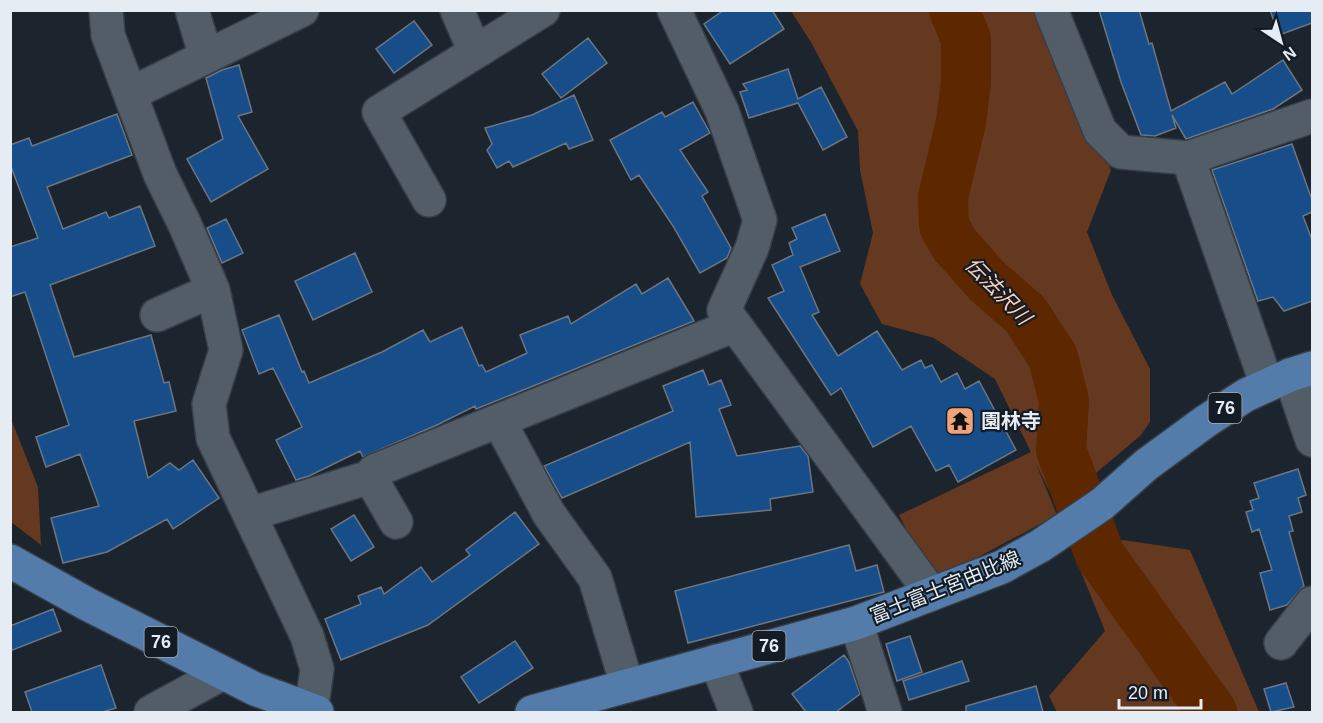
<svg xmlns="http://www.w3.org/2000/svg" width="1323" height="723" font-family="Helvetica,'Noto Sans JP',sans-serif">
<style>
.green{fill:#653920}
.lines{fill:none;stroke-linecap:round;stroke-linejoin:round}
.river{stroke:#5d2700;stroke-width:50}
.building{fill:#174d89;stroke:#6c7682;stroke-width:1.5}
.minor-casing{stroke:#383e47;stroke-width:36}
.major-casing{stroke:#383e47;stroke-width:36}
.minor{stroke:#535d68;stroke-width:33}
.major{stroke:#547cab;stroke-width:33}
.labels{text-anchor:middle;stroke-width:4.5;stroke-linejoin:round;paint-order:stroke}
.shield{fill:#131b24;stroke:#a7adb5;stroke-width:1.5}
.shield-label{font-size:18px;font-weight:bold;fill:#e6ecf3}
.poi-label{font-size:20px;font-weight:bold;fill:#e6ecf3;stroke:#131b24;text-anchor:start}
.street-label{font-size:20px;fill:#e6ecf3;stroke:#131b24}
.water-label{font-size:21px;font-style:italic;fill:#f9cdb7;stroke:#131b24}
</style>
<rect width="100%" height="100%" fill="#1c242e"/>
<path class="green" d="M 791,11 L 1051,11 L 1111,170 L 1087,232 L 1112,295 L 1150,369 L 1150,422 L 1141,435 L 1057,506 L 1036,464 L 1057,515 L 954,570 L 932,574 L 922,560 L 899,515 L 1031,452 L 995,379 L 934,338 L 882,324 L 860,284 L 873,233 L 860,170 L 858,131 L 812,44 Z
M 11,419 L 38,487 L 41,545 L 11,522 Z
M 1123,540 L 1190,550 L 1259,712 L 1057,712 L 1049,696 L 1105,631 L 1077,562 Z"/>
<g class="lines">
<path class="river" d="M 954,10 L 966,39 L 966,82 L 961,122 L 943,197 L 944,226 L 955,245 L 987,281 L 1025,314 L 1053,357 L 1064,401 L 1061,450 L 1100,555 L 1212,712"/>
</g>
<path class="building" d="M 724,10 L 772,10 L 784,29 L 730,64 L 704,24 Z
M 1099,10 L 1139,10 L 1149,44 L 1152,43 L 1171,111 L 1225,82 L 1232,94 L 1283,60 L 1302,90 L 1273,109 L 1186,139 L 1172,115 L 1176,128 L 1155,136 L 1141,135 L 1121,82 Z
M 1270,10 L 1312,10 L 1312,23 L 1279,35 Z
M 414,21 L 432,45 L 394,73 L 376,49 Z
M 588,38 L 607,63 L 561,98 L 542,74 Z
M 239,65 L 252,112 L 238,116 L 268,169 L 211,202 L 187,159 L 223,139 L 206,78 L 222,70 Z
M 788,69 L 798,99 L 821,87 L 847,137 L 823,150 L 798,103 L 749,118 L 740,92 L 747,90 L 743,84 Z
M 574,95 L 593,140 L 569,149 L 566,143 L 513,167 L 509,161 L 497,168 L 487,150 L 492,144 L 485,128 L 532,115 Z
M 693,102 L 710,133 L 680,150 L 708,192 L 702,196 L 731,248 L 727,258 L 700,273 L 673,226 L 639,175 L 631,180 L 610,140 L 662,112 L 665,117 Z
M 117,114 L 132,155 L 47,187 L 63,229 L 106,212 L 109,218 L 140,206 L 155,246 L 50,285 L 74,357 L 151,335 L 164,383 L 169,382 L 176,411 L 134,421 L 148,478 L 170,463 L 179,470 L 193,460 L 219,498 L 173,529 L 167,519 L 107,552 L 63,563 L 51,518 L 99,506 L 80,454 L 46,467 L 36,437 L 69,425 L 25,292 L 10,297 L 10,247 L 38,238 L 10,164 L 10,145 L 29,138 L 32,146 Z
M 1292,144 L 1312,200 L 1312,212 L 1303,216 L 1312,240 L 1312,301 L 1284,311 L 1273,297 L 1258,301 L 1212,170 Z
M 825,214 L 840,251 L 800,267 L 819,312 L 812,315 L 838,356 L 877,331 L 902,370 L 921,360 L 925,368 L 932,365 L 941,382 L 957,373 L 965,389 L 979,381 L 1016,450 L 958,482 L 949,465 L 936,471 L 911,426 L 873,447 L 841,388 L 831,395 L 768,298 L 784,291 L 772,265 L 793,255 L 789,243 L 797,239 L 792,228 Z
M 226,219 L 243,253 L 222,263 L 207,228 Z
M 355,253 L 372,292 L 313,320 L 295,281 Z
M 668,278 L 694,321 L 476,409 L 475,406 L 437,425 L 363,457 L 360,451 L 309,476 L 296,480 L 276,440 L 302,427 L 273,368 L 259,374 L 242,330 L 279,315 L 302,372 L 304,371 L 309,383 L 382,352 L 423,330 L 430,342 L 462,327 L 479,366 L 482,365 L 486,372 L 527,353 L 520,335 L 568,316 L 571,324 L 636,284 L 642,294 Z
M 703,370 L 709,385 L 721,380 L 731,405 L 719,409 L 737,456 L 800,446 L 808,456 L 813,492 L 770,499 L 771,510 L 696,517 L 690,442 L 562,498 L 544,466 L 673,411 L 663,386 Z
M 1298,469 L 1306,495 L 1298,498 L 1302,512 L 1289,516 L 1293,531 L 1289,532 L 1304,586 L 1287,605 L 1270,610 L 1260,573 L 1272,570 L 1259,529 L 1252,532 L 1246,512 L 1253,510 L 1250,501 L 1259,498 L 1254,483 Z
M 515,512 L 539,544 L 428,625 L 341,660 L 325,619 L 361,604 L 358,596 L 381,587 L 384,594 L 421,567 L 432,582 L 470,555 L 466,550 Z
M 354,515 L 374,547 L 351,561 L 331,529 Z
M 849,545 L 856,571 L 877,565 L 884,592 L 688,643 L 675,591 Z
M 53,609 L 61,631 L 10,651 L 10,626 Z
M 910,636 L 922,672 L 897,681 L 886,644 Z
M 515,641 L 533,668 L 479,703 L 461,677 Z
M 844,655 L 849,662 L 860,694 L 836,712 L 806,712 L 792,694 Z
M 962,661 L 969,681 L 909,700 L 903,681 Z
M 101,665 L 116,708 L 102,712 L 32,712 L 25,692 Z
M 1286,683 L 1294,707 L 1271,712 L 1264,689 Z
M 1036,686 L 1043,712 L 966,712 L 966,706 Z"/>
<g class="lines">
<g class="minor-casing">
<path id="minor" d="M 106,10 L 108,35 L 160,174 L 185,225 L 213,290 L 226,350 L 209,404 L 213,438 L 307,636 L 317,669 L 311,712
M 192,10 L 206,57
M 457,10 L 475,52
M 674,10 L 722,111 L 760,220 L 752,248 L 724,310 L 931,593
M 1051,10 L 1100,131 L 1121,152 L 1188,158 L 1312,116
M 130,94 L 302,10
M 1188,158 L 1267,385
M 429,200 L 379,112 L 543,10
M 157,315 L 213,290
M 1290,375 L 1312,440
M 499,421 L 549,514 L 595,578 L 627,685
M 370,477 L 396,522
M 250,514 L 370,477 L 374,471 L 735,325
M 856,623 L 885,712
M 1281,643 L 1312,603
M 716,661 L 736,712
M 151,712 L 223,673"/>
</g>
<g class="major-casing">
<path id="major" d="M 10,561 L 87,604 L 255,689 L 317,712
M 532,712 L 856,623 L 1002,567 L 1040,546 L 1102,504 L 1146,465 L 1206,421 L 1246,395 L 1290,375 L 1312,368"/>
</g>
<use href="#minor" class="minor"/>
<use href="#major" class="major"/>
</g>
<defs>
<g id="temple-square" transform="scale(1.5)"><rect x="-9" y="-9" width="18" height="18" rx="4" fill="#f0a378" stroke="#131b24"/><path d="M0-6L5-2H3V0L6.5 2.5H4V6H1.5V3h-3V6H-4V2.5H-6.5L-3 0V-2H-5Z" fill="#111"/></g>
</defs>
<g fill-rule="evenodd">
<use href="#temple-square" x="960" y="421"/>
</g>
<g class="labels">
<g class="shield">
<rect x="1208.5" y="393" width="33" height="30" rx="4.5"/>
<rect x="144.5" y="627" width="33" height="30" rx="4.5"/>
<rect x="752.5" y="631" width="33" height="30" rx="4.5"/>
</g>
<g class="shield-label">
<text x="1225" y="414">76</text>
<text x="161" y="648">76</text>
<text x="769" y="652">76</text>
</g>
<g class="poi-label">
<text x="981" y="428">園林寺</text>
</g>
<g class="street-label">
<text transform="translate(945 587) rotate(-22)" y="7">富士富士宮由比線</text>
</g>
<g class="water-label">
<text transform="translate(998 291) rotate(46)" y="7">伝法沢川</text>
</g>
</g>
<rect width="1323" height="723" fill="none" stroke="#e6ecf3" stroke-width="24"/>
<g transform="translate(1281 42) rotate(144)" stroke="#131b24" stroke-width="4.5" paint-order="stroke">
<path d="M0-4.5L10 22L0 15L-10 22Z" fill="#e6ecf3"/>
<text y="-9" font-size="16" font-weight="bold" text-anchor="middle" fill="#e6ecf3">N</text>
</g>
<path d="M1119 699v9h82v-9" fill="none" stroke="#e6ecf3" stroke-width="3"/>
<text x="1128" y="699" font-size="18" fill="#e6ecf3" stroke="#131b24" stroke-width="4.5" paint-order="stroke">20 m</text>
</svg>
